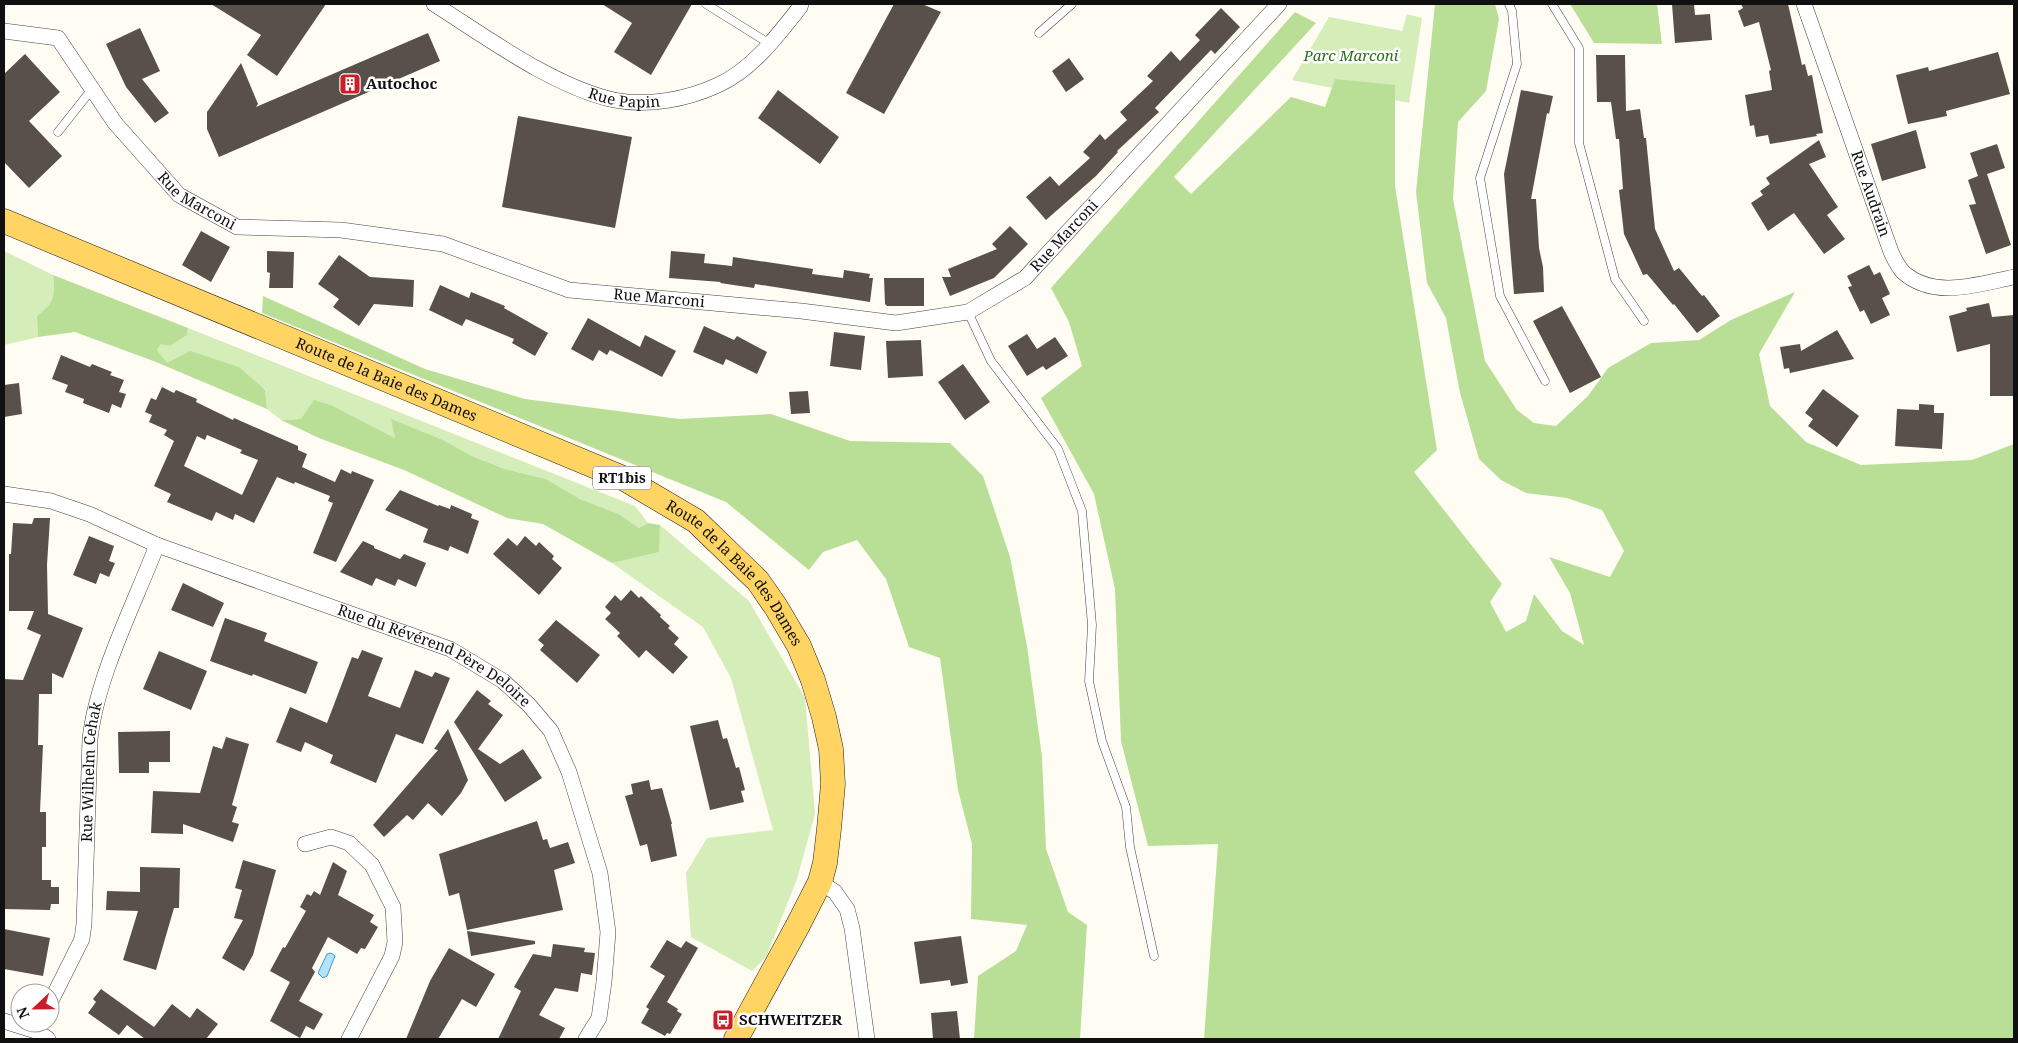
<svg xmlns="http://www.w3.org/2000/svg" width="2018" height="1043" font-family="'Noto Serif',serif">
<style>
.green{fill:#d5edb9}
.forest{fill:#b9df97}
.water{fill:#b4e2fa;stroke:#369bd6}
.building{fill:#59504b;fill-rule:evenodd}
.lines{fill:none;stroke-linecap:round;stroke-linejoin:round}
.service-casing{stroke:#434343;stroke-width:9}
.minor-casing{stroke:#434343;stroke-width:16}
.primary-casing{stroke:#212121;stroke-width:25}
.service{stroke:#fff;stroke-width:8}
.minor{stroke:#fff;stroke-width:15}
.primary{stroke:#ffd463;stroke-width:24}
.labels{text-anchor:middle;stroke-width:5;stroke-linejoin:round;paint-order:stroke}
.shield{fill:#fff;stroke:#585858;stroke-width:1}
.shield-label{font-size:14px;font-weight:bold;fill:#101010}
.park-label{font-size:15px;font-style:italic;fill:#2e6d1b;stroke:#fff}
.poi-label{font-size:15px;font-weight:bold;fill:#101010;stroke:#fff;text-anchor:start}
.street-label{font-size:15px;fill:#101010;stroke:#fff}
</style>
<rect width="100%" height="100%" fill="#fffcf3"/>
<path class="green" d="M 1407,14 L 1422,18 L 1409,103 L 1292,80 L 1329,17 L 1402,31 Z
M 4,251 L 53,275 C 55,298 54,302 37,316 L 38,337 L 4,345 Z
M 188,328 L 635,506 L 648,523 L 639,528 L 619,514 L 580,499 L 546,479 L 505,469 L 474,457 L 443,440 L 392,420 L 395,438 L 333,406 L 301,419 L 281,420 L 267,409 L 265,389 L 167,364 L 157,350 L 161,343 L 170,346 L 187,335 Z
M 660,525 L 749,601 L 805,698 L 815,814 L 797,879 L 766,957 L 752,971 L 691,937 L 686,873 L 707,838 L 773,830 L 731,678 L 703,627 L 612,563 L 658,552 Z"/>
<path class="forest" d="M 1435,4 L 1495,4 L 1499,19 L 1486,91 L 1458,122 L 1453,199 L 1485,361 L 1517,410 L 1534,423 L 1556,426 L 1588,396 L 1608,368 L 1651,343 L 1699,340 L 1731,320 L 1795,292 L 1759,354 L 1770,406 L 1806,442 L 1861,465 L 1972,460 L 2014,444 L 2014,1039 L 1204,1039 L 1218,844 L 1148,846 L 1121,741 L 1115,589 L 1094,494 L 1041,398 L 1082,366 L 1069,322 L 1051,288 L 1295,12 L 1316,23 L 1174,177 L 1191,194 L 1291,97 L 1325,107 L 1335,79 L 1395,85 L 1395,186 L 1437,450 L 1414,472 L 1502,584 L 1490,602 L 1506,632 L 1526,621 L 1534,594 L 1562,631 L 1584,645 L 1570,593 L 1549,557 L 1610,577 L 1624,551 L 1602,510 L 1567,498 L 1526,493 L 1501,480 L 1479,459 L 1460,393 L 1446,318 L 1427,283 L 1416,192 Z
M 1570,4 L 1657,4 L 1662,44 L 1594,43 Z
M 53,275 L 188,328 L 187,335 L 170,346 L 161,344 L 157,350 L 167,363 L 190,351 L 239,367 L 265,390 L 267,409 L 156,362 L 75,332 L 38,337 L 37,316 C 54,302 55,298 53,275 Z
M 263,296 L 425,369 L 525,399 L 679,419 L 771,414 L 850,441 L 950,443 L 983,476 L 1010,557 L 1027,646 L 1042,757 L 1046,849 L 1068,912 L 1087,925 L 1080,1039 L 974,1039 L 978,976 L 1016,951 L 1027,925 L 971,919 L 972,844 L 958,790 L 940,658 L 909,647 L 886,579 L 857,540 L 823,552 L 809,570 L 726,502 L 262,313 Z
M 314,400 L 333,406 L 395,438 L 391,419 L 443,440 L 474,457 L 505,469 L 546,479 L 580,499 L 619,514 L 639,528 L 648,523 L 660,525 L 659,552 L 612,563 L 543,524 L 507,518 L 404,470 L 319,438 L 281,420 L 301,419 Z"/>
<path class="water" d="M 331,953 L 335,956 L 327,976 L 323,978 L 318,973 L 327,954 Z"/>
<path class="building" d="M 211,4 L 326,4 L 277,76 L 247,55 L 261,35 Z
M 602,4 L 692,4 L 651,75 L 614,52 L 632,23 Z
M 894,4 L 922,4 L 941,12 L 884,114 L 846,93 Z
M 1672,4 L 1694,4 L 1695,15 L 1710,14 L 1712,40 L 1675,43 Z
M 1741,4 L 1788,4 L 1802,65 L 1805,64 L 1808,76 L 1812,75 L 1823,133 L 1816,134 L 1817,136 L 1770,144 L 1768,135 L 1756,137 L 1754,125 L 1750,126 L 1745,95 L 1772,90 L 1769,71 L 1771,70 L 1759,22 L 1744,27 L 1738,11 L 1743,8 Z
M 1221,8 L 1240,27 L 1215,54 L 1211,50 L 1155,108 L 1159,112 L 1117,151 L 1118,152 L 1096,176 L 1046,220 L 1026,197 L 1050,176 L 1059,186 L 1090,158 L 1083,152 L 1100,134 L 1105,140 L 1127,120 L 1120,112 L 1153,81 L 1147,76 L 1171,51 L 1180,61 L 1200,40 L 1195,35 Z
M 140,28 L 160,71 L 142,79 L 169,113 L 155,123 L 126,87 L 106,44 Z
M 428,33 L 440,61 L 219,157 L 207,129 L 207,112 L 241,63 L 258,104 L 256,107 Z
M 1998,52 L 2010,94 L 1946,111 L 1947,116 L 1908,124 L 1896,75 L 1928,67 L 1929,71 Z
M 25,54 L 60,92 L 29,121 L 62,156 L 29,188 L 4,162 L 4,74 Z
M 1596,55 L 1625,55 L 1626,111 L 1640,109 L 1644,138 L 1646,138 L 1655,229 L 1674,271 L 1679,268 L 1702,296 L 1704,295 L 1720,316 L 1697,333 L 1674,304 L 1673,305 L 1647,274 L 1643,275 L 1624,234 L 1619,190 L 1623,189 L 1619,139 L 1616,139 L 1611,102 L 1597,102 Z
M 1069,58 L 1084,79 L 1066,92 L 1052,71 Z
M 778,90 L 839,137 L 820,164 L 758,118 Z
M 1521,90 L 1553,96 L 1549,114 L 1547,113 L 1531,199 L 1536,199 L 1539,248 L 1543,267 L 1544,292 L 1514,294 L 1504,174 Z
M 518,116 L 632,137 L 615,228 L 502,207 Z
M 1916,130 L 1926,168 L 1882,181 L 1871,144 Z
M 1819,140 L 1826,157 L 1809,164 L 1838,207 L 1827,215 L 1845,239 L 1824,254 L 1794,213 L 1768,231 L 1751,203 L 1763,195 L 1760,191 L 1770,184 L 1766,178 Z
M 1997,144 L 2005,168 L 1987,174 L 2011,245 L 1986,254 L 1969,205 L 1976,204 L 1968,180 L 1978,176 L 1970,153 Z
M 1010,226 L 1028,244 L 994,278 L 950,296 L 942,277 L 951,277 L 948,269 L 997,249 L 992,244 Z
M 201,231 L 230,247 L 211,282 L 182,265 Z
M 267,251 L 294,252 L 293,288 L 269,288 L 270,273 L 267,272 Z
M 671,251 L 705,254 L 704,263 L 732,266 L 733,257 L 813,269 L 812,274 L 843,278 L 844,270 L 870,274 L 869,278 L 873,278 L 870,302 L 755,284 L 754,288 L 720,283 L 721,282 L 669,278 Z
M 339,255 L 370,277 L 414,280 L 413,307 L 374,304 L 359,326 L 333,307 L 339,299 L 318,284 Z
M 1869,265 L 1874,275 L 1880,272 L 1890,294 L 1882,298 L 1890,315 L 1871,324 L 1864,310 L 1860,312 L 1848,287 L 1852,286 L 1847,276 Z
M 884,278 L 924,278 L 924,306 L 887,306 L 885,304 Z
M 440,285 L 469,298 L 471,292 L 505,306 L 504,308 L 548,333 L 535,356 L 512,343 L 514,339 L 466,319 L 462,326 L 429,310 Z
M 1989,303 L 1992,317 L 2014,315 L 2014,396 L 1990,396 L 1990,344 L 1957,352 L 1949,316 L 1967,311 L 1966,308 Z
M 1562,306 L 1601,377 L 1570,393 L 1533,321 Z
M 588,318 L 640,347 L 645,335 L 676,351 L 662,377 L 610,350 L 607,355 L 599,350 L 593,361 L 571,349 Z
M 704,326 L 734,340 L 737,336 L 767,352 L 757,374 L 726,359 L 723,365 L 693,352 Z
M 1837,330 L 1854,359 L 1790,373 L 1789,368 L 1784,369 L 1780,347 L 1800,344 L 1801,351 Z
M 834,332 L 865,336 L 861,370 L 830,366 Z
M 1027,334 L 1037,349 L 1055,337 L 1068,356 L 1046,370 L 1043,366 L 1027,376 L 1008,346 Z
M 921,340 L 923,376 L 888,378 L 886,341 Z
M 61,355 L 90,367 L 92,364 L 112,372 L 110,375 L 124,380 L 119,392 L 126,394 L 121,408 L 112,404 L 109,413 L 83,403 L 84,399 L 65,392 L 68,385 L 52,379 Z
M 963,364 L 990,402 L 965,420 L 938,382 Z
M 19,383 L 22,414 L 4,417 L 4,385 Z
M 162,387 L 174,393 L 176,390 L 197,399 L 196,402 L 233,420 L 234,418 L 298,446 L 298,450 L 307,454 L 302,467 L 317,474 L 335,482 L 341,469 L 351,474 L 352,471 L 374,480 L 336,562 L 313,553 L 333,503 L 328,501 L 330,496 L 295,482 L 294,484 L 277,477 L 254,523 L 235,514 L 233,520 L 216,512 L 212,521 L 167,502 L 171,494 L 154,486 L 174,441 L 164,435 L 167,430 L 149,422 L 152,415 L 145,412 L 151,398 L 156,400 ZM 207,435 L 242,450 L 240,453 L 258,460 L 242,495 L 184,466 L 197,436 L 205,440 Z
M 1823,389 L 1859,416 L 1837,447 L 1808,426 L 1813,419 L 1805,413 Z
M 808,391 L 810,413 L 791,414 L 789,392 Z
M 1919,404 L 1934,405 L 1934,413 L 1944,413 L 1942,449 L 1895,446 L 1897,409 L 1919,410 Z
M 400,490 L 438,506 L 439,505 L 450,509 L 451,505 L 472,514 L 471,518 L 479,521 L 468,554 L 450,546 L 448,551 L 423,542 L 428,529 L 385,510 Z
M 34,518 L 50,518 L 47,565 L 48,614 L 83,628 L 63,678 L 52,673 L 52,694 L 39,694 L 38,745 L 43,745 L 40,812 L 46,812 L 46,847 L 42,847 L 42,880 L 51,880 L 51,887 L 59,887 L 59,904 L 51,904 L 50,910 L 4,909 L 4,679 L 23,680 L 41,635 L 27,629 L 34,611 L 9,611 L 9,554 L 11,554 L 13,523 L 32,524 Z
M 89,536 L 114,546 L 109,561 L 115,563 L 109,577 L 100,573 L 96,584 L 73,575 Z
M 525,536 L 536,546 L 539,542 L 554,556 L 552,559 L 562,568 L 539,595 L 493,554 L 508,538 L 517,546 Z
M 363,541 L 374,546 L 374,548 L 400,559 L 404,554 L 426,563 L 416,587 L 398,579 L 395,586 L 376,578 L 372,586 L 340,572 Z
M 183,583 L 224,603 L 213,627 L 171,610 Z
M 631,590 L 639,598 L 641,596 L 661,615 L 660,617 L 670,626 L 668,628 L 679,638 L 674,644 L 688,657 L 673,674 L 646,650 L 639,658 L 617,636 L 620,633 L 605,619 L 611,613 L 605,607 L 615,595 L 621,601 Z
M 225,618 L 267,633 L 264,641 L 318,662 L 306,694 L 253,674 L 252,676 L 210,661 Z
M 556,620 L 600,655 L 577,683 L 540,650 L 544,645 L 538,640 Z
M 362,650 L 383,658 L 368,696 L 400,708 L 415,670 L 432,677 L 435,672 L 450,678 L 423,744 L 396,734 L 376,783 L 330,763 L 333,755 L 305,742 L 301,752 L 276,742 L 290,707 L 327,723 L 352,657 L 358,659 Z
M 159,651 L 207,671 L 191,710 L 143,689 Z
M 477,690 L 491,701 L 488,704 L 503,715 L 478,749 L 500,764 L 523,749 L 542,778 L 505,802 L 454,722 Z
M 718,720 L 723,739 L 727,738 L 736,768 L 739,767 L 745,790 L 741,791 L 744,802 L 710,810 L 690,726 Z
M 448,729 L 468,780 L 461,793 L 442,816 L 428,803 L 413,820 L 407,815 L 384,837 L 373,825 L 438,750 L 434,749 Z
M 170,731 L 170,762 L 149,762 L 149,773 L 119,773 L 118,732 Z
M 226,737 L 249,744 L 232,805 L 237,807 L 232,822 L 239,824 L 233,842 L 183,824 L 183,834 L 151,833 L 153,791 L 200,793 L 213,746 L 222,749 Z
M 649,780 L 651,790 L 662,788 L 672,824 L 671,824 L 677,856 L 651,862 L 647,844 L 640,846 L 625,796 L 633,794 L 631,784 Z
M 537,821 L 543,840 L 547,839 L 550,848 L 568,842 L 575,863 L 554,870 L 563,910 L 467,930 L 459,893 L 449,896 L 439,854 Z
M 243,860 L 276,870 L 253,955 L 244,971 L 222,958 L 243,920 L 234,918 L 242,890 L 235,888 Z
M 333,862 L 347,871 L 338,895 L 374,915 L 370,922 L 378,927 L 365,949 L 361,948 L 357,954 L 328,937 L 312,968 L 315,972 L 299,1001 L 323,1014 L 314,1030 L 306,1026 L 300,1038 L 270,1021 L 290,982 L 270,971 L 283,947 L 285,948 L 306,911 L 300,907 L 307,894 L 311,896 L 314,891 L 320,895 Z
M 140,867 L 180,868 L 179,908 L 174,908 L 156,970 L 123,960 L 138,911 L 106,910 L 107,891 L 140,892 Z
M 4,929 L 50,938 L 43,976 L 4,969 Z
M 467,931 L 535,941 L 535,944 L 471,956 Z
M 961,936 L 968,983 L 951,986 L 950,980 L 920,984 L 914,942 Z
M 667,940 L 681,948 L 686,941 L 698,948 L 667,1002 L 678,1009 L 677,1011 L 682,1014 L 670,1034 L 667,1033 L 665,1036 L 641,1023 L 649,1009 L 646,1007 L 665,976 L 650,967 Z
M 553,944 L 585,948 L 584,952 L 595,953 L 592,975 L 581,973 L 578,992 L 555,988 L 539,1015 L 565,1028 L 559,1039 L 498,1039 L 521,991 L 514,987 L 533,954 L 551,957 Z
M 449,948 L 495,974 L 476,1007 L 462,999 L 438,1039 L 406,1039 L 430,981 Z
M 101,989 L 154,1027 L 172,1004 L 190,1018 L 197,1008 L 218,1024 L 206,1039 L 145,1039 L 127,1025 L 119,1035 L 88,1013 L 96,1002 L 93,999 Z
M 957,1011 L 960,1039 L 933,1039 L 931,1013 Z"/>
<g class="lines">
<g class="service-casing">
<path id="service" d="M 706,4 L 770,44
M 1509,4 L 1512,11 L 1517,64 L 1480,178 L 1500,296 L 1545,381
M 1552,4 L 1579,48 L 1579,143 L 1615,279 L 1644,321
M 1039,33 L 1072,4
M 58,132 L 92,89
M 968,312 L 991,361 L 1058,449 L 1082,511 L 1092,625 L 1089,681 L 1102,741 L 1126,807 L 1130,847 L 1154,956"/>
</g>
<g class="minor-casing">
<g id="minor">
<path id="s1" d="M 434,4 C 486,37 554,87 614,100 C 648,107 688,99 718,85 C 752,70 778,35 800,7 L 801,4"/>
<path id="s2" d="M 1804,4 L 1891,252 C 1894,258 1898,267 1903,272 C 1934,300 1978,284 2014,277"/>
<path id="s3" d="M 4,31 L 58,38 L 115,123 L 179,195 L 237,227 L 341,230 L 443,244 L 569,290 L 801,311 L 896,323 L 968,312 L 1025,278 L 1279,4"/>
<path id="s4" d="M 4,494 L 51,501 L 89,514 L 157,545 L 450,649 L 503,681 L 529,705 L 551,731 L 569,772 L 600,873 L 608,932 L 604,982 L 599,1018 L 586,1039"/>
<path d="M 305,844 L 331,837 L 349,843 L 372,865 L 393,907 L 395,942 L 392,956 L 349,1039"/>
<path d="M 820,882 L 835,892 L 847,909 L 852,928 L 867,1039"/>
<path id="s5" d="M 50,1003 L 82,939 L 84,924 L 90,739 C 97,676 134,605 157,545"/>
<path d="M 4,1021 L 36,1031 L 48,1039"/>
</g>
</g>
<g class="primary-casing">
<g id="primary">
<path id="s6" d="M 4,221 L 623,478 L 696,521 L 758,581 L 776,607 L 799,646 L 813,680 L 824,717 L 831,749 L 833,784 L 829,829 L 825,863 L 820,882 L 797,927 L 736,1039"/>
</g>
</g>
<use href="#service" class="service"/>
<use href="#minor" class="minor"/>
<use href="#primary" class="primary"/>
</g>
<defs>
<g id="building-square" transform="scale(1.125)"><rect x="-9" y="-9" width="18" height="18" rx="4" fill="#ca1e2b" stroke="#fff"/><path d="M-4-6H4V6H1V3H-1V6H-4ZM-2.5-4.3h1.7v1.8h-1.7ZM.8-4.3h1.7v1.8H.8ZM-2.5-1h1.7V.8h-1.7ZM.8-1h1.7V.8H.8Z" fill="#fff"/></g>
<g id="bus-square" transform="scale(1.125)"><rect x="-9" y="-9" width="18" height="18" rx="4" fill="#ca1e2b" stroke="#fff"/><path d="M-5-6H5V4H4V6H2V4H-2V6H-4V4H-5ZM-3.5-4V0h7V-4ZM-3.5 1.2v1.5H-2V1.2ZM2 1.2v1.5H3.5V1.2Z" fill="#fff"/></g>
</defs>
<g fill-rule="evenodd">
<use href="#building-square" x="350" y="84"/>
<use href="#bus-square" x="723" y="1020"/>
</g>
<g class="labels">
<rect class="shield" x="593" y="466.5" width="58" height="23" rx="4"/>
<g class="shield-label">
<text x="622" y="483">RT1bis</text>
</g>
<g class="park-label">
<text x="1351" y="61">Parc Marconi</text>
</g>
<g class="poi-label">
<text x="366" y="89">Autochoc</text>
<text x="739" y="1025">SCHWEITZER</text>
</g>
<g class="street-label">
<text dy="5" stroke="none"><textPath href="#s1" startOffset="215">Rue Papin</textPath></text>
<text dy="5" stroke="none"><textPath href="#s2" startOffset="201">Rue Audrain</textPath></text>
<text dy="5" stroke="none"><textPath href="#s3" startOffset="271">Rue Marconi</textPath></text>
<text dy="5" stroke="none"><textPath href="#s3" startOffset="1186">Rue Marconi</textPath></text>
<text dy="5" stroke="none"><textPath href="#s3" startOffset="751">Rue Marconi</textPath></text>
<text dy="5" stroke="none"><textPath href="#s6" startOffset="414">Route de la Baie des Dames</textPath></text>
<text dy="5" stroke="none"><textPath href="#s6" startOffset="819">Route de la Baie des Dames</textPath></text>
<text dy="5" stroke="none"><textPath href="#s4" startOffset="462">Rue du Révérend Père Deloire</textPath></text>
<text dy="5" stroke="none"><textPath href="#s5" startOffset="239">Rue Wilhelm Cehak</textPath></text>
</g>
</g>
<rect width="2018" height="1043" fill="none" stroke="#101010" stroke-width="10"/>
<g transform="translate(35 1008) rotate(248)"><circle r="24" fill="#ffffff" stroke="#9f9f9f"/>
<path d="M0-4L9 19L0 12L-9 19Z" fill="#ca1e2b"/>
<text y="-8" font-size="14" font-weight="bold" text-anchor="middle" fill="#101010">N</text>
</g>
</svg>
